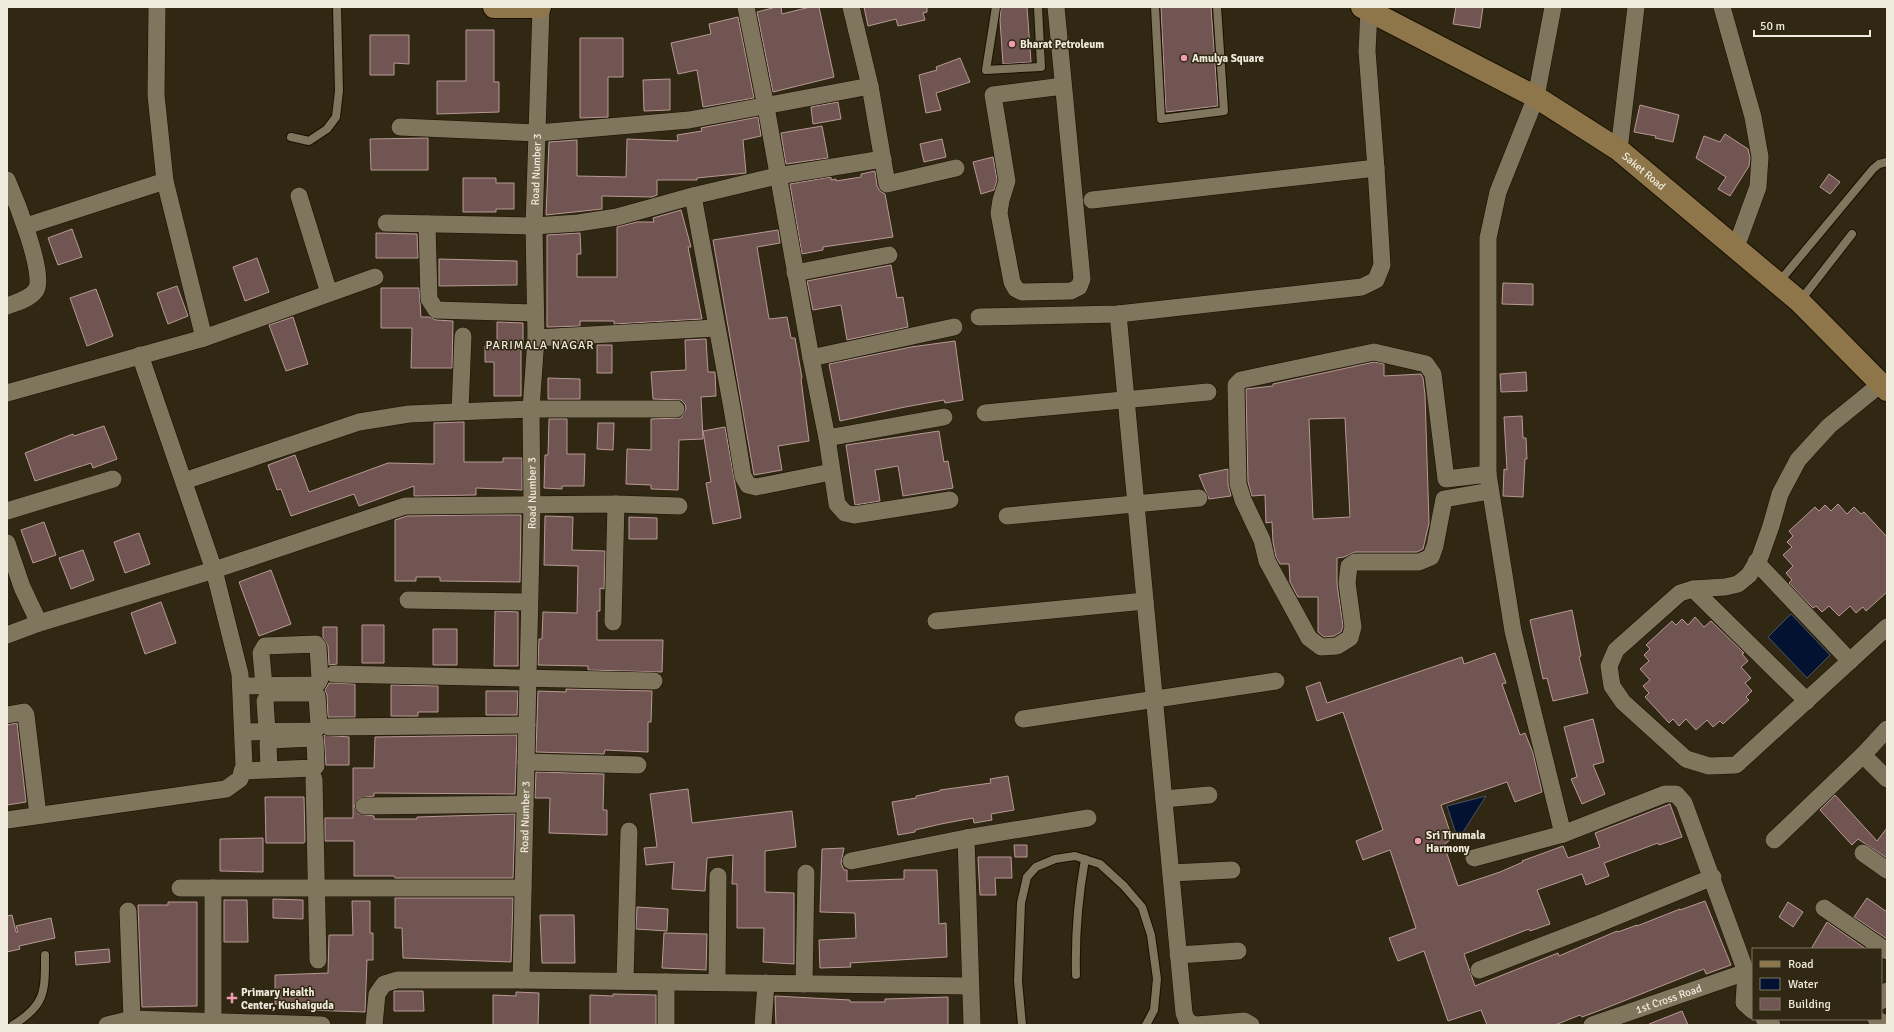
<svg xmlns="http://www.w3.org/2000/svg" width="1894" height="1032" font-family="Signika,sans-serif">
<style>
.water{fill:#031230;stroke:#4a5364}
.building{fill:#715552;stroke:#b89995;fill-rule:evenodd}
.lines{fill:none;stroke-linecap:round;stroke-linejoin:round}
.lane-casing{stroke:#181000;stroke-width:10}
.street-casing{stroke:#181000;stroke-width:18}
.secondary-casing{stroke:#181000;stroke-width:24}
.lane{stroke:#80765e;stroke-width:8}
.street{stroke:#80765e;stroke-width:17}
.secondary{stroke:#8e764a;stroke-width:22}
.poi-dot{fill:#f19ab4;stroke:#302812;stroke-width:1.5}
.labels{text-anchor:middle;stroke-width:3;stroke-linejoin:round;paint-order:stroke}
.poi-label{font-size:11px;font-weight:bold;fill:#f0ebdd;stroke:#302812;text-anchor:start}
.street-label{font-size:11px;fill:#f0ebdd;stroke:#302812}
.neighbourhood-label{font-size:12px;letter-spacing:1px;fill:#f0ebdd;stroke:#302812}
</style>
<rect width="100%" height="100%" fill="#302812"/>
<path class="water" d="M 1791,614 L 1830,655 L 1807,678 L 1768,637 Z
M 1486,796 L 1458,840 L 1447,806 Z"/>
<path class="building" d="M 776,7 L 781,7 L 782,14 L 810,7 L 819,7 L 834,77 L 773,92 L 757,12 Z
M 864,7 L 927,7 L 927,12 L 923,13 L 925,20 L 898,26 L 896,19 L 868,26 Z
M 1001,7 L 1027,7 L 1031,62 L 1003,64 L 1000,20 Z
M 1161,7 L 1211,7 L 1218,106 L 1166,112 Z
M 1456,7 L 1483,7 L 1480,28 L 1453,24 Z
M 738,17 L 754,98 L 703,107 L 697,70 L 678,74 L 671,43 L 711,34 L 709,24 Z
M 466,30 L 494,30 L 494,82 L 499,82 L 499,112 L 437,114 L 437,81 L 466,81 Z
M 370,35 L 409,35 L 409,64 L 394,63 L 394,75 L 370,75 Z
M 580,38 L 623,38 L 623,77 L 608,77 L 608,117 L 580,118 Z
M 960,58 L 970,82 L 936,93 L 941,110 L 926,113 L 919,75 L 937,70 L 936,67 Z
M 670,79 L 670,110 L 644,111 L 643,80 Z
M 838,102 L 841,119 L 813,124 L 811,107 Z
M 1640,105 L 1679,115 L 1673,142 L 1655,138 L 1656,136 L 1634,132 Z
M 758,117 L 761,136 L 743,140 L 746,173 L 697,178 L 697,180 L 657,180 L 657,195 L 652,197 L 602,196 L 602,209 L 546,215 L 549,142 L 577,140 L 577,176 L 626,177 L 627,139 L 678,141 L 677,135 L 702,131 L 701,128 Z
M 822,126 L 828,158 L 786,164 L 781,133 Z
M 1725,134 L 1748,149 L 1750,158 L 1749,166 L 1730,196 L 1718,189 L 1726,177 L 1696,158 L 1704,136 L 1720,142 Z
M 428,138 L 428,170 L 371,170 L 370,139 Z
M 942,139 L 946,157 L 924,162 L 920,144 Z
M 993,157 L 997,180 L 994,190 L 981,194 L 973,162 Z
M 875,171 L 877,186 L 880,191 L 885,194 L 893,237 L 823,247 L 823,250 L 802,254 L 790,184 L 831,177 L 831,180 L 836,179 L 836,181 L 861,177 L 861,174 Z
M 1829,174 L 1840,182 L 1830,194 L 1820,187 Z
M 463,178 L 496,178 L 496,183 L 514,183 L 514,209 L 496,209 L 496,212 L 463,212 Z
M 681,210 L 691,247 L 688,247 L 702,319 L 614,324 L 614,321 L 580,321 L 580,326 L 547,327 L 547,235 L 580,233 L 581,254 L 577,254 L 577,277 L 617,277 L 617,227 L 637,222 L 654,222 L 653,218 Z
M 72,229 L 82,257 L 58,265 L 48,238 Z
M 778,230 L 780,243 L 757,247 L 769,319 L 787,317 L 791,338 L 795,338 L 802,378 L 801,379 L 809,441 L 778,446 L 782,470 L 754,475 L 713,240 Z
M 376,233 L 417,234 L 418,258 L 376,258 Z
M 257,258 L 269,292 L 245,301 L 233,267 Z
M 439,259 L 517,261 L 517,285 L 439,286 Z
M 891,265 L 897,298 L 903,297 L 908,327 L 847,340 L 841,305 L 813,310 L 807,281 Z
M 1503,283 L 1533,284 L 1533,305 L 1502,304 Z
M 177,286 L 188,316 L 168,324 L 157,293 Z
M 381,288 L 419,288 L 421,317 L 429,317 L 436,320 L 453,321 L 452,368 L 411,368 L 412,328 L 381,328 Z
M 96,289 L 113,336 L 87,346 L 70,298 Z
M 293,317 L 308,364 L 286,371 L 269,325 Z
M 497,322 L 523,323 L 523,346 L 521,346 L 521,396 L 494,396 L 494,362 L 485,362 L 485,346 L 497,346 Z
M 706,339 L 708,372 L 715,372 L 716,396 L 701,397 L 703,439 L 679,440 L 678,490 L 651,489 L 651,485 L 626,484 L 627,449 L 651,450 L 651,419 L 681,418 L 686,409 L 685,404 L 681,400 L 653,399 L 651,372 L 686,370 L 685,340 Z
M 955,341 L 963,400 L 945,403 L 944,400 L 905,407 L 840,421 L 829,364 L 911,347 Z
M 597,345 L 612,345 L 612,373 L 597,373 Z
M 1374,362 L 1384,364 L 1384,376 L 1421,374 L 1423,378 L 1425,395 L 1429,523 L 1423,549 L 1417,552 L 1355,552 L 1344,557 L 1337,558 L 1337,584 L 1343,626 L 1341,632 L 1334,636 L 1324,637 L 1318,632 L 1318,597 L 1298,597 L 1290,582 L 1289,564 L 1280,564 L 1276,557 L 1273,542 L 1272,522 L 1266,523 L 1265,495 L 1252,496 L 1248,482 L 1246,389 L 1273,386 L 1273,384 ZM 1345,418 L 1350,517 L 1313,519 L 1309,419 Z
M 1526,372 L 1527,391 L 1501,392 L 1500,374 Z
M 548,378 L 580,379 L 580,399 L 548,399 Z
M 1522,416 L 1523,438 L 1526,438 L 1527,459 L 1525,459 L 1523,497 L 1503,496 L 1504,469 L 1507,470 L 1504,417 Z
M 549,419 L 567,419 L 567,454 L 585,454 L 584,486 L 562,486 L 562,489 L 544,488 L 545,455 L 548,455 Z
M 464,422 L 464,462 L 503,462 L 503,458 L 522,458 L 522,490 L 476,488 L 476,495 L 414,496 L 414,486 L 359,506 L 354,494 L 291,516 L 281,489 L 277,490 L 268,465 L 295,455 L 309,492 L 388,463 L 434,464 L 434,423 Z
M 598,423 L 614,423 L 613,450 L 597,449 Z
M 104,426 L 117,459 L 93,468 L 91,463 L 35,481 L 25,453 L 73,434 L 74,436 Z
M 725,427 L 741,518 L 713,524 L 706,483 L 711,482 L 703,431 Z
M 939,431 L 944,462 L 948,461 L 953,488 L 903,496 L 898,466 L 875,470 L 880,501 L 855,505 L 846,445 Z
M 1228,469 L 1228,484 L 1231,496 L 1209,499 L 1199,475 Z
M 1838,504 L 1847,514 L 1854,507 L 1861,514 L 1864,512 L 1887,537 L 1887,592 L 1866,611 L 1863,607 L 1856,613 L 1850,606 L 1839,616 L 1829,606 L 1822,612 L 1816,606 L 1813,608 L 1789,583 L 1792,580 L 1786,573 L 1793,566 L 1783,555 L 1792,547 L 1787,542 L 1793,536 L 1789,531 L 1815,507 L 1819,511 L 1825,505 L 1831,511 Z
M 480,515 L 521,515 L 520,582 L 440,581 L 440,577 L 416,577 L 416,581 L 395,581 L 395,520 L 407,516 Z
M 545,516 L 573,517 L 572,550 L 605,551 L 604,589 L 600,588 L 600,611 L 597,611 L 597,640 L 663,640 L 662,672 L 588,670 L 588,666 L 538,665 L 539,639 L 542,639 L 543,612 L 577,613 L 578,566 L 544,565 Z
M 629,517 L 657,518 L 657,539 L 629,539 Z
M 44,522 L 56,555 L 33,563 L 21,530 Z
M 139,533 L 150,564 L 125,573 L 114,542 Z
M 83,550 L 94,580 L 71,589 L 59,558 Z
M 271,570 L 291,624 L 259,636 L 239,582 Z
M 161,602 L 176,643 L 145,654 L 131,613 Z
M 1572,610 L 1581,656 L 1579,657 L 1588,693 L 1553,701 L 1547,678 L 1543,679 L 1530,620 Z
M 495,611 L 518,612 L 518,666 L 494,666 Z
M 1695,617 L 1704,627 L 1711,621 L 1744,653 L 1742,654 L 1748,661 L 1741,667 L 1751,678 L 1745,683 L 1752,691 L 1746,697 L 1749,700 L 1723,724 L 1720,721 L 1713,727 L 1707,720 L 1696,730 L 1686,719 L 1679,726 L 1673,719 L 1669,723 L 1645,697 L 1649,693 L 1643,686 L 1650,680 L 1640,669 L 1649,661 L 1644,655 L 1650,649 L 1646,645 L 1672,621 L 1676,625 L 1682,619 L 1688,625 Z
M 362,625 L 384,625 L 384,663 L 362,663 Z
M 323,627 L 337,627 L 337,664 L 329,665 L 328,646 L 323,638 Z
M 433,629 L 457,629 L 457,665 L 433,665 Z
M 1495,653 L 1506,683 L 1502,684 L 1520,735 L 1525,733 L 1533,753 L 1542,792 L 1515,802 L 1507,782 L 1441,805 L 1452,838 L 1444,845 L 1458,886 L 1500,872 L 1523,862 L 1522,861 L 1563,846 L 1568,858 L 1600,847 L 1595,833 L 1670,804 L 1682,837 L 1659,845 L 1658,843 L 1604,863 L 1609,876 L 1586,885 L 1582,874 L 1537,890 L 1550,924 L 1530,931 L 1529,929 L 1464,954 L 1475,986 L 1558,953 L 1559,956 L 1617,931 L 1618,932 L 1637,925 L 1637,926 L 1680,909 L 1680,910 L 1705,901 L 1731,965 L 1706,974 L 1704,969 L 1606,1008 L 1582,1017 L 1580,1015 L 1555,1025 L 1487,1025 L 1481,1010 L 1448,1021 L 1424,951 L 1398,961 L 1389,938 L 1416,928 L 1390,850 L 1363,860 L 1356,841 L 1383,830 L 1343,712 L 1317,721 L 1306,687 L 1320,682 L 1327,703 L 1462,657 L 1464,664 Z
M 329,683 L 355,684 L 355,717 L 328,717 L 327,695 L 325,690 Z
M 391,685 L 438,686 L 438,712 L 418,712 L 418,716 L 391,716 Z
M 566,689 L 652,691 L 651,722 L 648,722 L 648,752 L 605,750 L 604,754 L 536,752 L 538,691 L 566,692 Z
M 486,691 L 518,691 L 517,715 L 486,715 Z
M 1593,719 L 1604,762 L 1593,765 L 1605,794 L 1582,804 L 1571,779 L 1577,777 L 1564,727 Z
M 17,723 L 26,802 L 7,805 L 7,725 Z
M 324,735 L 349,737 L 349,765 L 326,765 Z
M 517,735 L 515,794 L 374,793 L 374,796 L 359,798 L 354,806 L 359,814 L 374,816 L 374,819 L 417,819 L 417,817 L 515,814 L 513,878 L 395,878 L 394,876 L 354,876 L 354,841 L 325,841 L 325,818 L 353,818 L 353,768 L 374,768 L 375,737 Z
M 536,772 L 604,774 L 603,810 L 607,810 L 607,835 L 549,833 L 550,798 L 535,798 Z
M 1008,776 L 1014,810 L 991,814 L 992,820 L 974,823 L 973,818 L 941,824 L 915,830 L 915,832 L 898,835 L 892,802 L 916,798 L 916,796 L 940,791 L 940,790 L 991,783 L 990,779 Z
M 688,789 L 692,823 L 792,811 L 796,847 L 765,851 L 765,892 L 794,893 L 794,964 L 763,962 L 764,928 L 737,928 L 737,884 L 732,884 L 733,855 L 707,858 L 705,891 L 672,889 L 674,862 L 646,865 L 644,848 L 657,847 L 650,794 Z
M 1835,795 L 1877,841 L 1887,828 L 1887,858 L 1858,839 L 1852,845 L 1820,810 Z
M 265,797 L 304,797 L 305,841 L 304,843 L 266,843 Z
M 263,838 L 263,872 L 220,871 L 220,839 Z
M 1014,845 L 1027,845 L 1027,857 L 1015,857 Z
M 844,848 L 841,863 L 844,870 L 847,870 L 847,881 L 904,879 L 904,870 L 937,870 L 939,924 L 946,923 L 947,957 L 850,963 L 851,967 L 820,968 L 819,940 L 856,938 L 855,913 L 820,912 L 822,849 Z
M 978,857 L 1011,857 L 1012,878 L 995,878 L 996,895 L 980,895 Z
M 395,898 L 513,898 L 511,962 L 403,958 L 402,928 L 395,928 Z
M 1867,898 L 1887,912 L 1887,939 L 1854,917 Z
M 273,899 L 303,900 L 303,919 L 273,918 Z
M 224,900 L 247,900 L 248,942 L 224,942 Z
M 352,901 L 370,901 L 370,933 L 373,933 L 373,960 L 367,960 L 365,1012 L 307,1010 L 307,1004 L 275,1004 L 275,975 L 328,973 L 329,935 L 353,935 Z
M 168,902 L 197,902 L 197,1006 L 142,1007 L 138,905 L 168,905 Z
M 1788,902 L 1803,912 L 1793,927 L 1779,917 Z
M 637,907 L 668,909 L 667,931 L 636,929 Z
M 12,915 L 16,932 L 18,932 L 16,926 L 51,918 L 55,938 L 19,946 L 20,949 L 7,952 L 7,916 Z
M 540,915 L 574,915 L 575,963 L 542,963 Z
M 1827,922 L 1866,949 L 1811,949 Z
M 664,933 L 707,934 L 706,970 L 662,968 Z
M 109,949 L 110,962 L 76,965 L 75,952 Z
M 394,991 L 423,991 L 424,1011 L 394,1011 Z
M 516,992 L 539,993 L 538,1025 L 493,1025 L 493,995 L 516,996 Z
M 613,994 L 656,995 L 656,1025 L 590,1025 L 590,995 L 613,996 Z
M 775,996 L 850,1000 L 850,1002 L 885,1002 L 885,999 L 948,997 L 948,1025 L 776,1025 Z
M 1682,1011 L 1688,1025 L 1650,1025 L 1649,1024 Z"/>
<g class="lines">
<g class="lane-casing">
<path id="lane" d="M 996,7 L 986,70 L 1041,67 L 1038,7
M 1155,7 L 1161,119 L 1224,111 L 1217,7
M 291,137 L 309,141 L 327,129 L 336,117 L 339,91 L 337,7
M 1779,282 L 1873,169 L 1879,164 L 1887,162
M 1800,301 L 1852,234
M 1076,975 C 1075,936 1078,898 1085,859
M 13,1025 C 46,1005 45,991 45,955
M 1022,1025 L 1018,981 L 1021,903 L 1027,877 L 1036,867 L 1055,859 L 1075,856 L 1100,864 L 1124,886 L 1142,907 L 1151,935 L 1157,979 L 1154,1010 L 1146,1025"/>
</g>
<g class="street-casing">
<g id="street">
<path d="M 157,7 L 156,95 L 165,181 L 204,338"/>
<path d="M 746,7 L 766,107 L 811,358 L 827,438 L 837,504 L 845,513 L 854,515 L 950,500"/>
<path d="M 851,7 L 870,86 L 887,184 L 956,168"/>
<path d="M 1056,7 L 1082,279 L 1079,287 L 1071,291 L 1022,292 L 1016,289 L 1012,282 L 999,213 L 1001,200 L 1007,181 L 993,95 L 1063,86"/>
<path d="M 1553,7 L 1536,97 L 1498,192 L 1488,238 L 1488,474 L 1513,631 L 1563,834"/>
<path d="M 1722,7 L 1753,117 L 1760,157 L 1758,187 L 1736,247"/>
<path d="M 400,127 L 538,133 L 689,120 L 870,86"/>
<path d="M 1619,150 L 1636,7"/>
<path d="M 7,180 C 15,198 46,274 36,290 C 30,299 17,302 7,306"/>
<path d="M 299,196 L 329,293"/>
<path d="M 693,196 L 732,408 L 743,476 L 748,485 L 756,487 L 831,472"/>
<path d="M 1092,200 L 1376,168"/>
<path d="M 386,223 L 534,226 L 578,223 L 617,217 L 693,196 L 777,176 L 883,159"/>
<path d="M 427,224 L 429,299 L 436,310 L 535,313"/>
<path d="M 26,226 L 165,181"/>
<path d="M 795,273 L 889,255"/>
<path d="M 1118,314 L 1184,1013 L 1187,1021 L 1194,1025"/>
<path d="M 979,317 L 1118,314 L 1362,287 L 1376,280 L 1382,265 L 1376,168 L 1367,51 L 1369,11"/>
<path d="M 536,338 L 716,328"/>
<path d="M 811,358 L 954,327"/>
<path d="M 1882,383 L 1829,426 L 1798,460 L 1780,494 L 1771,526 L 1760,557 L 1749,575 L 1738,584 L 1725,587 L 1693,589 L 1680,593 L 1616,650 L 1609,666 L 1612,686 L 1623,702 L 1686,759 L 1709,766 L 1736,765 L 1887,627"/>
<path d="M 7,393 L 204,338 L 375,277"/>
<path d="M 460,411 L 463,336"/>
<path d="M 985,413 L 1208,392"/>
<path d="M 827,438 L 944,417"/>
<path d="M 1488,474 L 1446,479 L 1433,374 L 1426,364 L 1374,352 L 1241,380 L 1236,385 L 1238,484 L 1243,500 L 1262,540 L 1267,561 L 1309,638 L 1321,647 L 1337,646 L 1350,638 L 1353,627 L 1347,583 L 1349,566 L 1355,562 L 1419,562 L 1431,557 L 1435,546 L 1444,499 L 1490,491"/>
<path d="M 184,481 L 359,422 L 409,414 L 531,409 L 676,409"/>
<path d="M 7,511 L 113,479"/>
<path d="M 1007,516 L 1199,498"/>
<path d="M 7,543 L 22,587 L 39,623 L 214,570 L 405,506 L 616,504 L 679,506"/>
<path d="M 1756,562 L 1850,661"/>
<path d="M 1693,589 L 1807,701"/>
<path d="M 408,600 L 529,602"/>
<path d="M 936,621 L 1145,601"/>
<path d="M 613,622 L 616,504"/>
<path d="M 7,635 L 39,623"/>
<path d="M 334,674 L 654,681"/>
<path d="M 241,686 L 314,685 L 318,683 L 320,679 L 318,647 L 316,644 L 265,646 L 261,653 L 264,686"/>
<path d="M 7,715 L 24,712 L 26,715 L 38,815"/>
<path d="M 1023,719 L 1276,681"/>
<path d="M 329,727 L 527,725"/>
<path d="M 243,732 L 314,731 L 319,726 L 317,696 L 311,693 L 269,693 L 265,701 L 267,731"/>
<path d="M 1863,755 L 1887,779"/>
<path d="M 526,762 L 638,765"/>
<path d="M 242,771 L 314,768 L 316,766 L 315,740 L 313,738 L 270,740 L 268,743 L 269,770"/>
<path d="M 314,779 L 318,960"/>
<path d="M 1164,799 L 1209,795"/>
<path d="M 364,806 L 525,804"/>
<path d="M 7,820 L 226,789 L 240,779 L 244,766 L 240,674 L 214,570 L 140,355"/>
<path d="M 966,838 L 972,1025"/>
<path d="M 1774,840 L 1863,755 L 1887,729"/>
<path d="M 1863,853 L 1887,870"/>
<path d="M 1474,858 L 1563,834 L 1665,794 L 1676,794 L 1684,803 L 1746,972 L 1744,1003 L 1753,1011"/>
<path d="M 851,861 L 966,838 L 1088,818"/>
<path d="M 1171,873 L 1232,870"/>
<path d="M 180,888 L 523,888"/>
<path d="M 1824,908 L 1887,951"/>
<path d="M 128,911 L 132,1019"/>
<path d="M 1178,955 L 1238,951"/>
<path d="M 1479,970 L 1596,925 L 1713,877"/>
<path id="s1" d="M 521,980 L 532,505 L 531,409 L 536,338 L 534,226 L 541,7"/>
<path d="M 625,981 L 629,831"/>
<path d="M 666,982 L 666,1025"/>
<path d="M 717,982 L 718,876"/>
<path d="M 804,984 L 806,873"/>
<path d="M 1881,1001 L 1887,991"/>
<path d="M 1764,1019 L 1772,1025"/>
<path d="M 1876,1019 L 1887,1025"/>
<path d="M 213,1021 L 213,888"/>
<path d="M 107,1025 L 132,1019 L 322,1025"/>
<path d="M 374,1025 L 377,994 L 384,984 L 397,980 L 521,980 L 970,986"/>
<path d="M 763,1025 L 766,983"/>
<path d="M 1197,1025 L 1244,1021 L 1251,1025"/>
<path id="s2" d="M 1592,1025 L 1746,972"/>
</g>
</g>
<g class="secondary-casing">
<g id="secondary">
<path d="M 494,7 L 540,7"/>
<path id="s3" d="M 1362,7 L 1536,97 L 1619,150 L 1799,301 L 1887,390"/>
</g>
</g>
<use href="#lane" class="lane"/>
<use href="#street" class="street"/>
<use href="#secondary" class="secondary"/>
</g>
<g class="poi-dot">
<circle cx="1012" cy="44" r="4"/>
<circle cx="1184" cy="58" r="4"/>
<circle cx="1418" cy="841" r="4"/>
<path d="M230 992h4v4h4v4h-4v4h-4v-4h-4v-4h4z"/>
</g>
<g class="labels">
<g class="poi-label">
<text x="1020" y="48">Bharat Petroleum</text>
<text x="1192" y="62">Amulya Square</text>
<text x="1426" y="839">Sri Tirumala<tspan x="1426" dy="13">Harmony</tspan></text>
<text x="241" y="996">Primary Health<tspan x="241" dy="13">Center, Kushaiguda</tspan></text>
</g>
<g class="street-label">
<text dy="4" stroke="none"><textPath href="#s1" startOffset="811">Road Number 3</textPath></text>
<text dy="4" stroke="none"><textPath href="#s3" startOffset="327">Saket Road</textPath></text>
<text dy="4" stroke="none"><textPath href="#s1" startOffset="487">Road Number 3</textPath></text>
<text dy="4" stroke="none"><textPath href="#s1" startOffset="163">Road Number 3</textPath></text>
<text dy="4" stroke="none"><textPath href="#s2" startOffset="81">1st Cross Road</textPath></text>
</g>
<g class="neighbourhood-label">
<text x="540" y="349">PARIMALA NAGAR</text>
</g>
</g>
<rect width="1894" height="1032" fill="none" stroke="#f0ebdd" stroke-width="16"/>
<rect x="1752" y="948" width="130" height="72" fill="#302812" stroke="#7d7663"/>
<rect x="1760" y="961" width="20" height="6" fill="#8e764a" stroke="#7d7663"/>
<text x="1788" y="968" font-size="12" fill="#f0ebdd">Road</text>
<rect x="1760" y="978" width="20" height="12" fill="#031230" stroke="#7d7663"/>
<text x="1788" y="988" font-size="12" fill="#f0ebdd">Water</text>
<rect x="1760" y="998" width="20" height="12" fill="#715552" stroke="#7d7663"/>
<text x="1788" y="1008" font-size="12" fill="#f0ebdd">Building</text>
<path d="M1754 30v6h116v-6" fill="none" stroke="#f0ebdd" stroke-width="2"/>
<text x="1760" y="30" font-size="12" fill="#f0ebdd" stroke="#302812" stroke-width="3" paint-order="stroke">50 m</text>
</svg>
